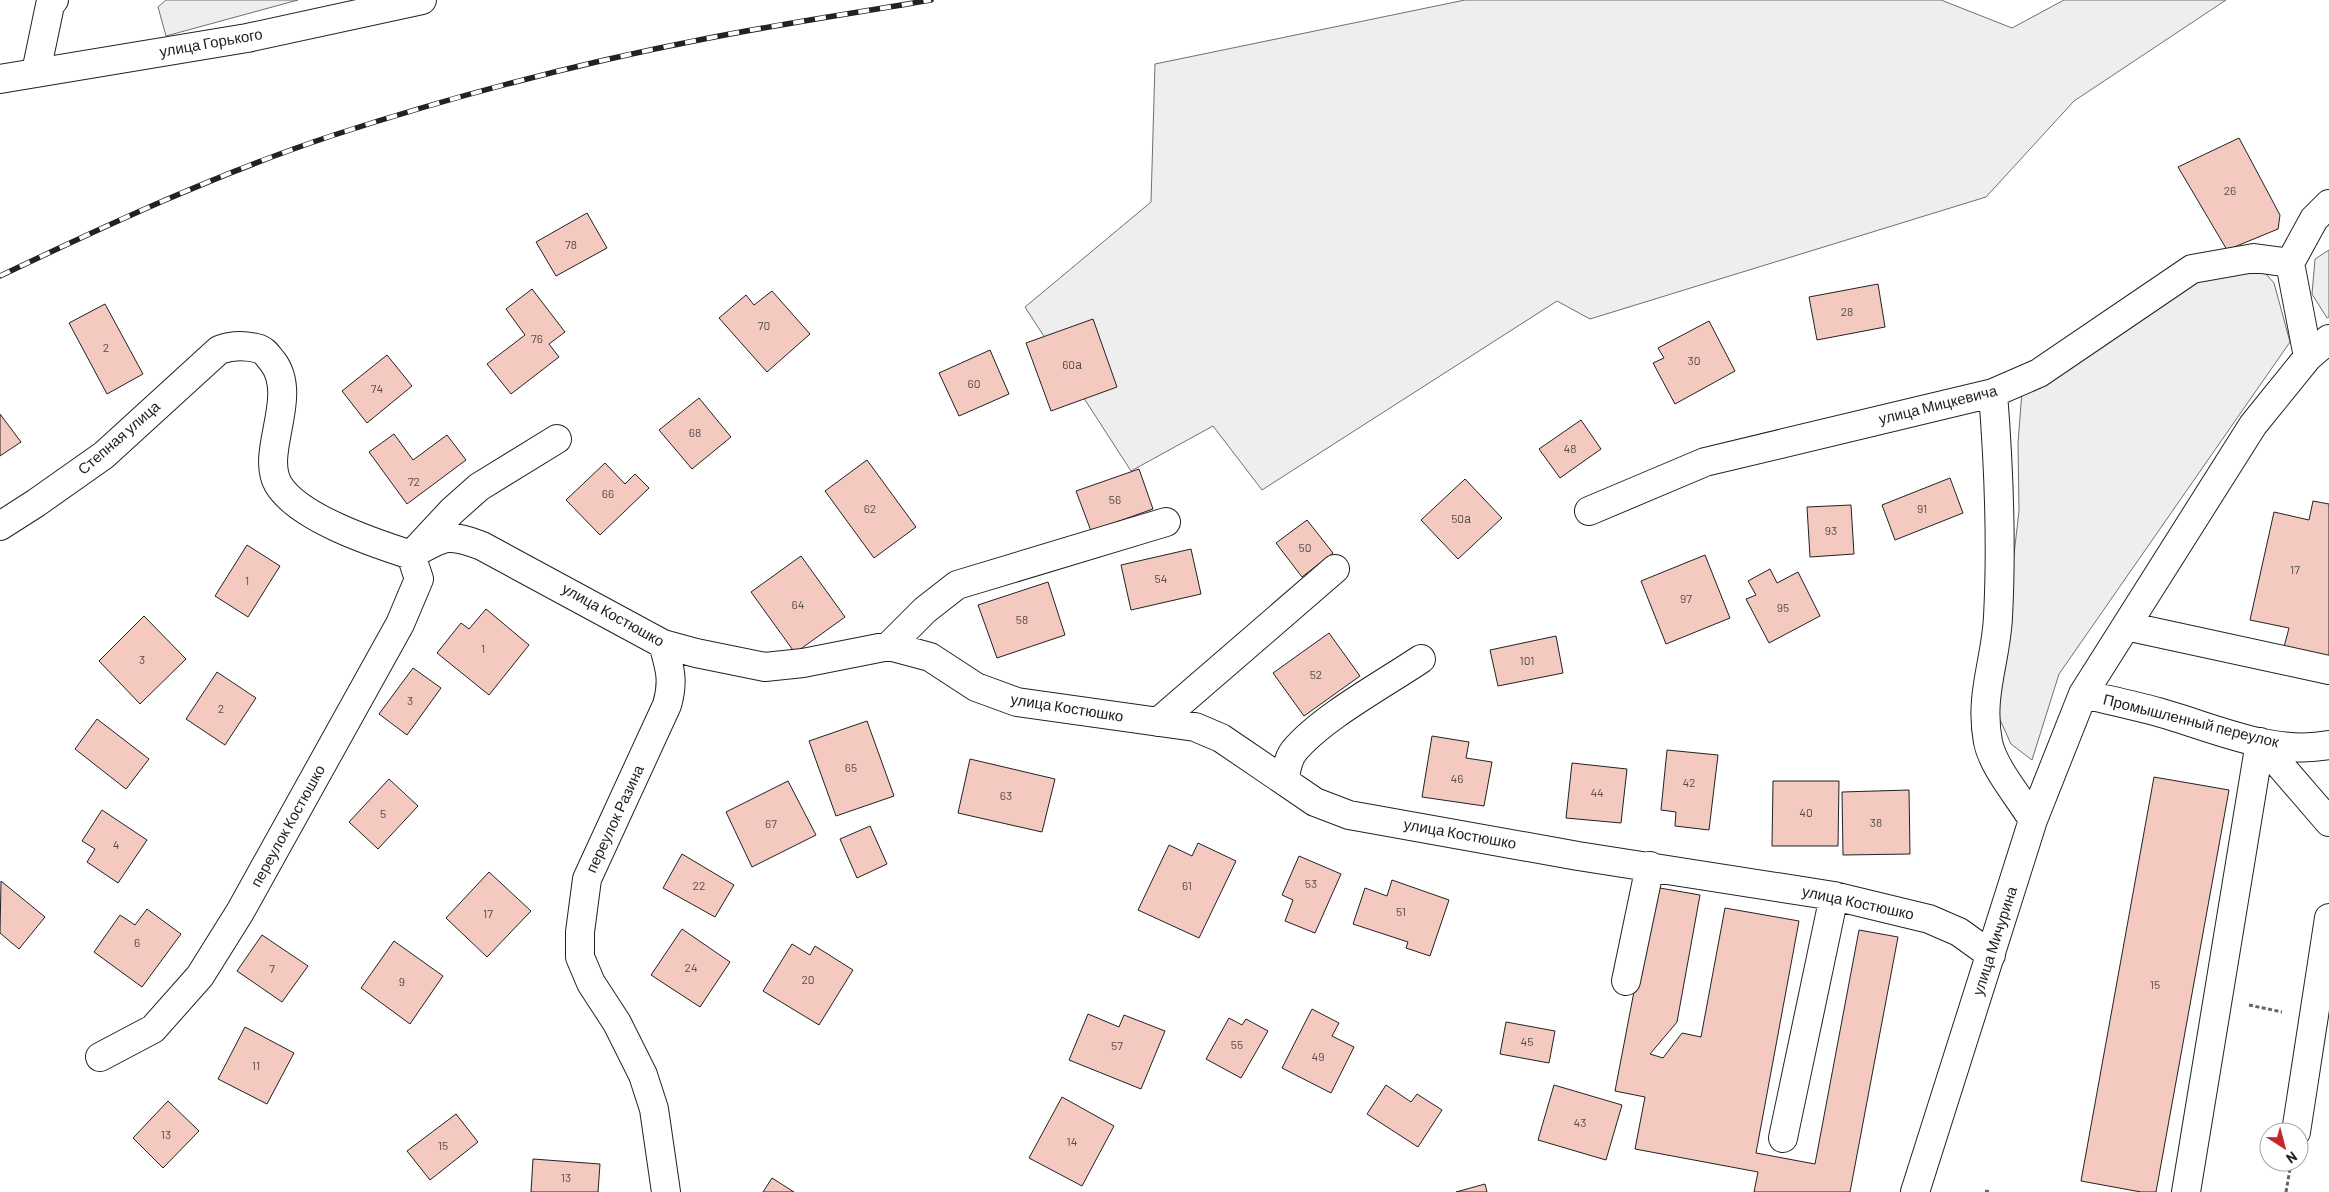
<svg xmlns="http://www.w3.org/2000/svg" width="2329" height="1192" font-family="Barlow,sans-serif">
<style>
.green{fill:#eee;stroke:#6f6f6f}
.building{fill:#f3c9c0;stroke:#222}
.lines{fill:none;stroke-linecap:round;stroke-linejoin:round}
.minor-casing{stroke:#222;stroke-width:30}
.major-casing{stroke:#222;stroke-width:30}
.path{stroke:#646464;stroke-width:3;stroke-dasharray:4 2.5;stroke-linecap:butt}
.minor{stroke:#fff;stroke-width:28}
.major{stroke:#fff;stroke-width:28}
.rail-casing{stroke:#222;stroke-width:5.5}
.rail{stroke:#fff;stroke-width:4;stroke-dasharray:11;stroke-linecap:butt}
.labels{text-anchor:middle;stroke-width:4;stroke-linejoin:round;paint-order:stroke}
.number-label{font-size:12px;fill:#564c4a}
.street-label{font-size:15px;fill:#222;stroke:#fff}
</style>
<rect width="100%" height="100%" fill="#fff"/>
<path class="green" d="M 166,0 L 298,0 L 166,36 L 158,7 Z
M 1465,0 L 1941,0 L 2012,28 L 2064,0 L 2226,0 L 2074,101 L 1986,197 L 1590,319 L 1557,301 L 1262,490 L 1213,426 L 1131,471 L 1025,307 L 1151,202 L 1155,64 Z
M 2329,250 L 2329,317 L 2327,318 L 2312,294 L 2315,259 Z
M 2259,266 L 2274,283 L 2290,342 L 2059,674 L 2032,760 L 2011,744 L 1996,711 L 2019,511 L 2018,443 L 2022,391 L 2198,271 Z"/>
<path class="building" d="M 2239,138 L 2280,215 L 2278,229 L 2227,250 L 2178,167 Z
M 587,213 L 607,248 L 556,276 L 536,242 Z
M 1878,284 L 1885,327 L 1817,340 L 1809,297 Z
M 532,289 L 565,332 L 549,344 L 559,357 L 511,394 L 487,364 L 525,335 L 506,309 Z
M 772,291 L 810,334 L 767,372 L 719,318 L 746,295 L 754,305 Z
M 105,304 L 143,374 L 107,394 L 69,323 Z
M 1093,319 L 1117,387 L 1051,411 L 1026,343 Z
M 1709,321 L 1735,371 L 1675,404 L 1653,363 L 1664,358 L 1658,348 Z
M 990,350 L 1009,394 L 959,416 L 939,373 Z
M 387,355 L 412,386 L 367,423 L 342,391 Z
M 699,398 L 731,437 L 692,469 L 659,430 Z
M 0,414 L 21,442 L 0,456 Z
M 1581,420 L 1601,449 L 1560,478 L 1539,449 Z
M 394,434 L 413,460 L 447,435 L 466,460 L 407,504 L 369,452 Z
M 867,460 L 916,527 L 874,558 L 825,491 Z
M 605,463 L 625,484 L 635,474 L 649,488 L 600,535 L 566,500 Z
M 1139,469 L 1153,509 L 1091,531 L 1076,491 Z
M 1950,478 L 1963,513 L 1895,540 L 1882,505 Z
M 1465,479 L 1502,518 L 1458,559 L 1421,520 Z
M 2313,501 L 2329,504 L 2329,657 L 2284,647 L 2289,628 L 2250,620 L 2274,512 L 2309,520 Z
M 1851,505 L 1854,554 L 1810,557 L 1807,507 Z
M 1307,520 L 1333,553 L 1302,577 L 1276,543 Z
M 247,545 L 280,566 L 248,617 L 215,596 Z
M 1191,549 L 1201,594 L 1131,610 L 1121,565 Z
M 1705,555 L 1730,618 L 1666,644 L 1641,581 Z
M 801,556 L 845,617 L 795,653 L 751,592 Z
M 1770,569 L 1777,583 L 1798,572 L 1820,616 L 1769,643 L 1746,599 L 1756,595 L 1748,581 Z
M 1048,582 L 1065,635 L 997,658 L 978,605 Z
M 486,609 L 529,645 L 489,695 L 437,653 L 461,623 L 469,629 Z
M 144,616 L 186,659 L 140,704 L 99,661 Z
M 1329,633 L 1360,676 L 1304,716 L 1273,673 Z
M 1556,636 L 1563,673 L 1498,686 L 1490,650 Z
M 413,668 L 441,688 L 407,735 L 379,714 Z
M 217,672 L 256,698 L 225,745 L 186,719 Z
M 97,719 L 149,759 L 126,789 L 75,749 Z
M 867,721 L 894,796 L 836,816 L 809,741 Z
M 1432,736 L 1469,742 L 1466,758 L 1492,762 L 1484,806 L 1422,797 Z
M 1667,750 L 1718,755 L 1709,830 L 1675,826 L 1676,812 L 1661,810 Z
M 970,759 L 1055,779 L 1042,832 L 958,813 Z
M 1572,763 L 1627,769 L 1621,823 L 1566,818 Z
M 2154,777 L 2229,790 L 2156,1192 L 2141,1192 L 2081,1181 Z
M 389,779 L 418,806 L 378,849 L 349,822 Z
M 788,781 L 816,835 L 752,867 L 726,812 Z
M 1773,781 L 1839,781 L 1838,846 L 1772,846 Z
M 1909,790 L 1910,854 L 1843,855 L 1842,792 Z
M 102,810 L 147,840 L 118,883 L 87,862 L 95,849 L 82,841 Z
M 870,826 L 887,864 L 857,878 L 840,839 Z
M 1198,843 L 1236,861 L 1199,938 L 1138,910 L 1169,845 L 1192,856 Z
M 682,854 L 734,885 L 715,917 L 663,888 Z
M 1299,856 L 1341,874 L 1315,933 L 1285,921 L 1293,900 L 1282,895 Z
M 489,872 L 531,911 L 487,957 L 446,918 Z
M 1392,880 L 1449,900 L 1430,956 L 1406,948 L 1408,942 L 1353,924 L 1365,888 L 1387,896 Z
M 1,881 L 45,917 L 19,949 L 0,933 Z
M 1654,887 L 1700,895 L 1677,1022 L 1650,1054 L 1663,1058 L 1682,1033 L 1701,1037 L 1725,908 L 1799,921 L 1756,1153 L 1815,1164 L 1859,930 L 1898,937 L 1850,1192 L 1754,1192 L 1758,1172 L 1635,1149 L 1645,1097 L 1615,1091 Z
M 147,909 L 181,934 L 142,987 L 94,952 L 120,915 L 135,925 Z
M 682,929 L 730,962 L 700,1007 L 651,975 Z
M 262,935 L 308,966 L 282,1002 L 237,971 Z
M 394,941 L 443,976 L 410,1024 L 361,988 Z
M 792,944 L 810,955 L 815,946 L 853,970 L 819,1025 L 763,991 Z
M 1312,1009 L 1339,1023 L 1332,1036 L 1354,1047 L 1331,1093 L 1282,1068 Z
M 1088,1014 L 1119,1027 L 1124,1015 L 1165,1031 L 1141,1089 L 1069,1060 Z
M 1229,1018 L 1242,1025 L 1246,1019 L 1268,1031 L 1241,1078 L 1206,1059 Z
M 1506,1022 L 1555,1031 L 1549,1063 L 1500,1054 Z
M 245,1027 L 294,1053 L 267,1104 L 218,1079 Z
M 1386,1085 L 1411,1102 L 1417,1094 L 1442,1110 L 1418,1147 L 1367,1114 Z
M 1554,1085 L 1622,1105 L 1606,1160 L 1538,1140 Z
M 1062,1097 L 1114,1126 L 1082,1186 L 1029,1158 Z
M 168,1101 L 199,1131 L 163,1168 L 133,1138 Z
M 456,1114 L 478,1142 L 430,1180 L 407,1151 Z
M 533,1159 L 600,1164 L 598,1192 L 531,1192 Z
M 772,1178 L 794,1192 L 763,1192 Z
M 1485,1184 L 1487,1192 L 1456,1192 Z"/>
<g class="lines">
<g class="minor-casing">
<path id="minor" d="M 36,72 L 50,5 L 54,0
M 2290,263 L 2314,219 L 2329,204
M 1993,393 C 1999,469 2002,541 1998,617 C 1996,661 1979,695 1988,742 C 1993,767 2019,797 2033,820
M 1589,511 L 1705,462 L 1993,393 L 2039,373 L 2192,269 L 2254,258 L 2290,263 L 2308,357
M 0,526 L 36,503 L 104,455 L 219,350 C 232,345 243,345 256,348 C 265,350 267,355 273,362 C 299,397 260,452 278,484 C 298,518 374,543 411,555 C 443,537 446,532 482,546 L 663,644 L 696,653 L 765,667 L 803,663 L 889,646 L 930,657 L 976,687 L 1017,702 L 1195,727 L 1221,738 L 1315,802 L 1349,815 L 1578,856 L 1834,896 L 1929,919 L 1959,932 L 1991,955
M 2126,626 L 2329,670
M 663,644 C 670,668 674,681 667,705 L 587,879 L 580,932 L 580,957 L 591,983 L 617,1023 L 643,1075 L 654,1109 L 666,1192
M 889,646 L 925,610 L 957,585 L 1166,522
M 2083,694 C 2108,700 2133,705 2158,712 C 2212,727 2272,756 2329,745
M 1158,722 L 1335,569
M 2260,742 L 2329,822
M 1285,780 C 1286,769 1288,759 1294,751 C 1321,718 1384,684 1421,659
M 1626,981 L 1650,866
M 100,1057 L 153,1029 L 200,976 L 240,912 L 400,624 L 419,579 L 411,555 L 452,511 L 479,487 L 557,439
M 2296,1132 L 2329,918
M 1783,1138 L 1834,896
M 1915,1192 L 2033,820 L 2083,694 L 2253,425 L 2308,357 L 2329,339
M 2186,1192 L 2260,742"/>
</g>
<g class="major-casing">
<path id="major" d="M 0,79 L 247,38 L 422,0"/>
</g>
<path class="path" d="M 2249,1005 L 2282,1012
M 1985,1191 L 1990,1192
M 2286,1192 L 2291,1163"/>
<use href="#minor" class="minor"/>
<use href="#major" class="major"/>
<g class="rail-casing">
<path id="rail" d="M 0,276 C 109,224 219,173 334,135 C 454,96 580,63 704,39 C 779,24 855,13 931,0"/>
</g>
<use href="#rail" class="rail"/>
</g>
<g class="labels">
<g class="number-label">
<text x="2230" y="195">26</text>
<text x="571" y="249">78</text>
<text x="1847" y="316">28</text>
<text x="764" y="330">70</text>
<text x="537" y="343">76</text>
<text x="106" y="352">2</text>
<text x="1694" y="365">30</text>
<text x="1072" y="369">60а</text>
<text x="974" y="388">60</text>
<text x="377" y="393">74</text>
<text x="695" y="437">68</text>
<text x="1570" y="453">48</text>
<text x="414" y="486">72</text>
<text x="608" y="498">66</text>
<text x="1115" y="504">56</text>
<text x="870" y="513">62</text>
<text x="1922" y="513">91</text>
<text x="1461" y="523">50а</text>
<text x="1831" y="535">93</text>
<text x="1305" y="552">50</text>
<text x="2295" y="574">17</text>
<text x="1161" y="583">54</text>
<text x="247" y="585">1</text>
<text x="1686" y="603">97</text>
<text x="798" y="609">64</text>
<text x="1783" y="612">95</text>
<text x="1022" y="624">58</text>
<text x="483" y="653">1</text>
<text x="142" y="664">3</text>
<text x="1527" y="665">101</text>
<text x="1316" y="679">52</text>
<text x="410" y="705">3</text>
<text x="221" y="713">2</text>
<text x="851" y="772">65</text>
<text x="1457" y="783">46</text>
<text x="1689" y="787">42</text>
<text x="1597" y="797">44</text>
<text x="1006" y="800">63</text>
<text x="1806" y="817">40</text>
<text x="383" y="818">5</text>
<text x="1876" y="827">38</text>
<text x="771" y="828">67</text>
<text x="116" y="849">4</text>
<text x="1311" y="888">53</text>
<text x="699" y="890">22</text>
<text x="1187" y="890">61</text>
<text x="1401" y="916">51</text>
<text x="488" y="918">17</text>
<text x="137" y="947">6</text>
<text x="691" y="972">24</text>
<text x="272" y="973">7</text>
<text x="808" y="984">20</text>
<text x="402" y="986">9</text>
<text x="2155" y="989">15</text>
<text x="1527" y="1046">45</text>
<text x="1237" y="1049">55</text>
<text x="1117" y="1050">57</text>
<text x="1318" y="1061">49</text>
<text x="256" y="1070">11</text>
<text x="1580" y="1127">43</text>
<text x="166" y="1139">13</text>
<text x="1072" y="1146">14</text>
<text x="443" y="1150">15</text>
<text x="566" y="1182">13</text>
</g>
<g class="street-label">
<text transform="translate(211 43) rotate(-10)" y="5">улица Горького</text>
<text transform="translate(1938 405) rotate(-14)" y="5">улица Мицкевича</text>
<text transform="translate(119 438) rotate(-41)" y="5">Степная улица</text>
<text transform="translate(613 615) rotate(29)" y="5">улица Костюшко</text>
<text transform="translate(1067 708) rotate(9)" y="5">улица Костюшко</text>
<text transform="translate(2191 721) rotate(14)" y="5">Промышленный переулок</text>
<text transform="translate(615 819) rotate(-65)" y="5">переулок Разина</text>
<text transform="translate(288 826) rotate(-61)" y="5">переулок Костюшко</text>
<text transform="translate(1460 834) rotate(10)" y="5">улица Костюшко</text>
<text transform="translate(1858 903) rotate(12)" y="5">улица Костюшко</text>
<text transform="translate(1995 941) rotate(-72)" y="5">улица Мичурина</text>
</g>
</g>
<g transform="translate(2284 1147) rotate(144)"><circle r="24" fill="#ffffff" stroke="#a7a7a7"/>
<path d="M0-4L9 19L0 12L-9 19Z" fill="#c62828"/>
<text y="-8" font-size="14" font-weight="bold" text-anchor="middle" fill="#222222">N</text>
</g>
</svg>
